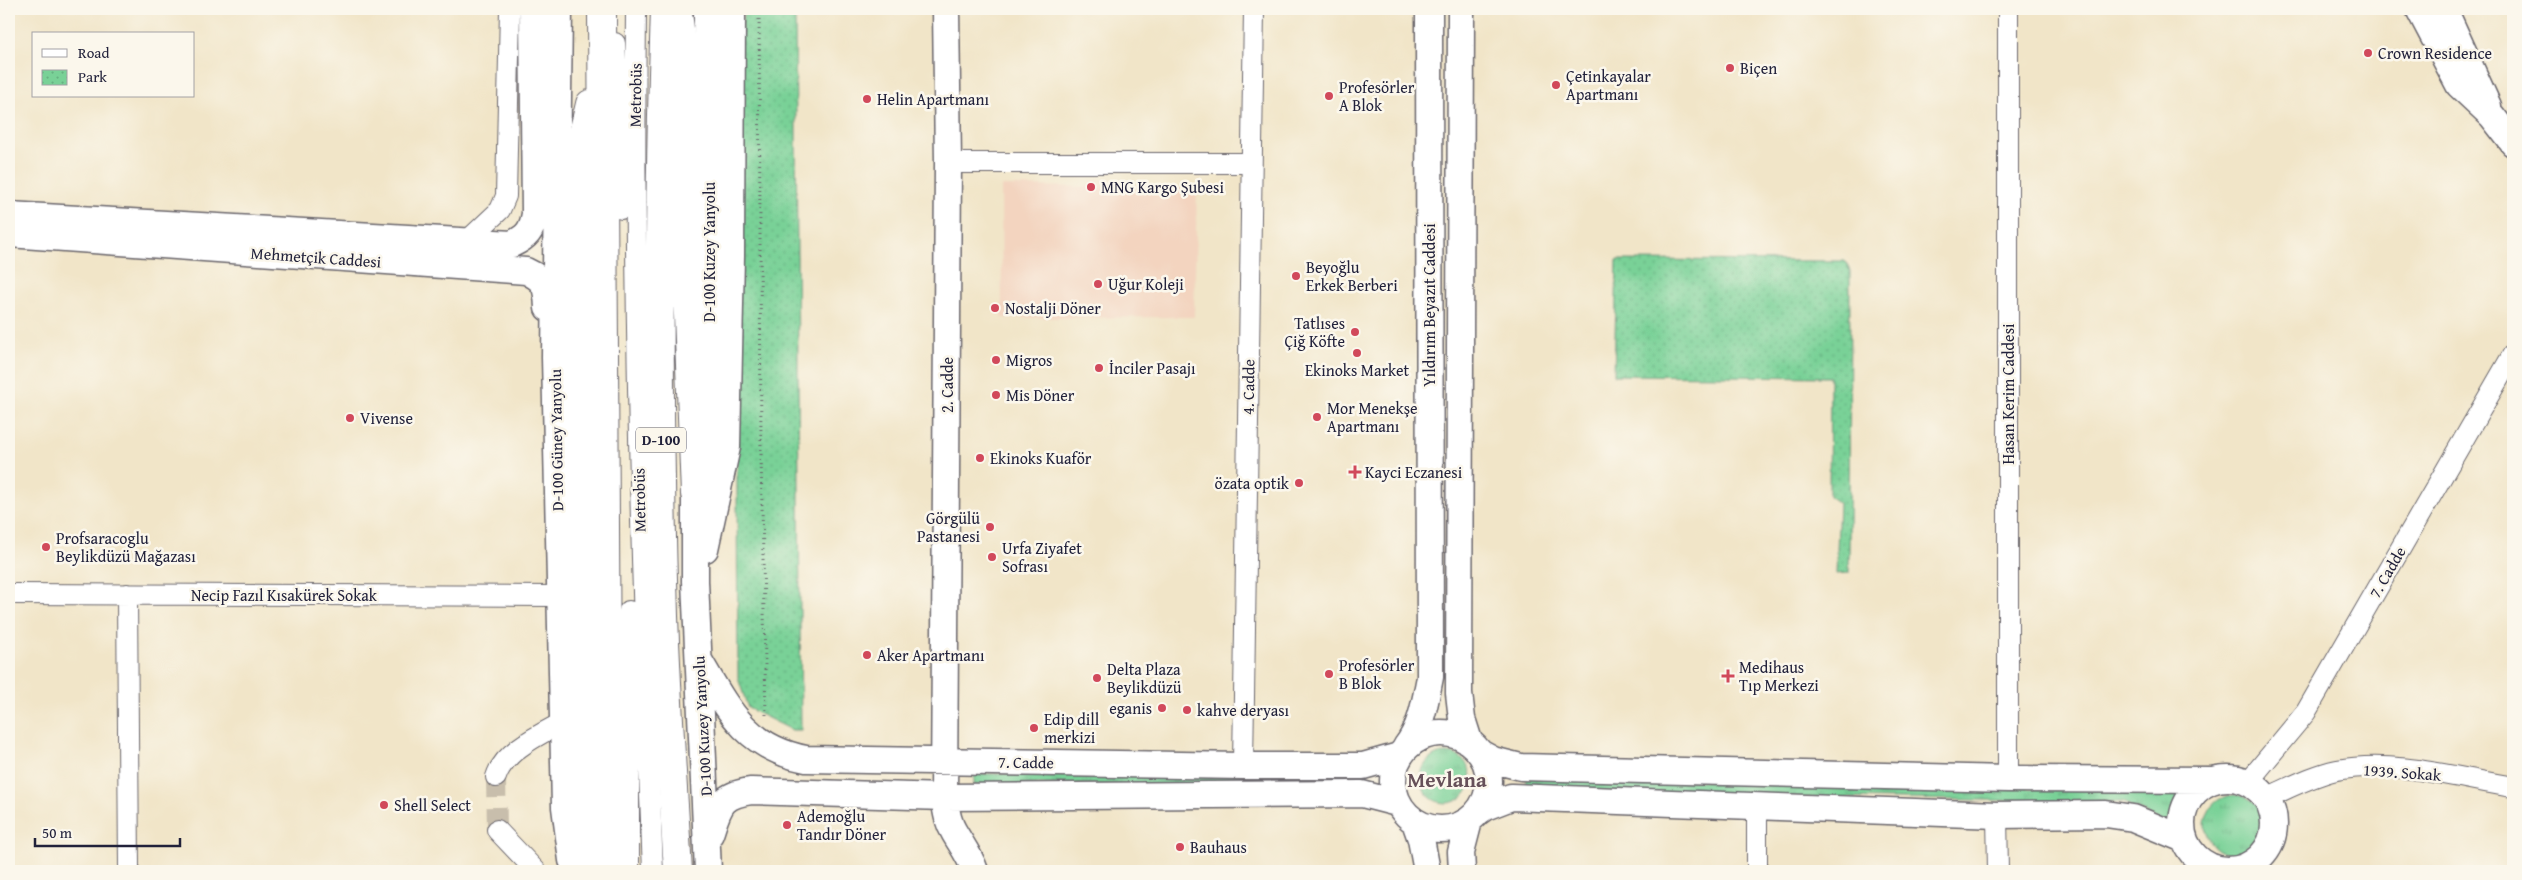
<svg xmlns="http://www.w3.org/2000/svg" width="2522" height="880" font-family="'Gentium Book Plus',serif">
<style>
.built{fill:#f3d4bf}
.grass{fill:url(#grass-tufts);stroke:#4e7a69}
.park{fill:url(#park-dots);stroke:#4e7a69}
.lines{fill:none;stroke-linecap:round;stroke-linejoin:round}
.minor-tunnel{stroke:#c8beac;stroke-width:20;stroke-dasharray:20 10;stroke-linecap:butt}
.minor-casing{stroke:#6a666c;stroke-width:22}
.major-casing{stroke:#6a666c;stroke-width:29}
.highway-casing{stroke:#6a666c;stroke-width:30}
.path{stroke:#6a666c;stroke-width:3;stroke-dasharray:1 4;stroke-linecap:butt}
.minor{stroke:#fff;stroke-width:20}
.major{stroke:#fff;stroke-width:26}
.highway{stroke:#fff;stroke-width:28}
.poi-dot{fill:#d1495b;stroke:#fbf7ec;stroke-width:2}
.labels{text-anchor:middle;stroke-width:5;stroke-linejoin:round;paint-order:stroke}
.shield{fill:#fbf7ec;stroke:#636270;stroke-width:1}
.shield-label{font-size:15px;font-weight:bold;fill:#22223b}
.poi-label{font-size:16px;fill:#22223b;stroke:#fbf7ec;text-anchor:start}
.street-label{font-size:16px;fill:#22223b;stroke:#fbf7ec}
.district-label{font-size:21px;font-weight:bold;fill:#665059;stroke:#fbf7ec}
</style>
<defs>
<pattern id="grass-tufts" width="24" height="20" patternUnits="userSpaceOnUse" patternTransform="scale(1.25)"><rect width="24" height="20" fill="#79d197"/><path d="M3 7l-1-3M5 7V3M7 7l1-3M15 17l-1-3M17 17v-4M19 17l1-3" fill="none" stroke="#68b383"/></pattern>
<pattern id="park-dots" width="8" height="8" patternUnits="userSpaceOnUse" patternTransform="scale(1.25)"><rect width="8" height="8" fill="#79d197"/><path d="M2 2h.1M6 6h.1" fill="none" stroke="#68b383" stroke-width="1.8" stroke-linecap="round"/></pattern>
</defs>
<rect width="100%" height="100%" fill="#fbf7ec"/>
<filter id="ink" filterUnits="userSpaceOnUse"><feTurbulence type="fractalNoise" baseFrequency=".02" numOctaves="2"/><feDisplacementMap in="SourceGraphic" scale="10" xChannelSelector="R" yChannelSelector="G"/><feConvolveMatrix kernelMatrix="1 2 1 2 8 2 1 2 1" color-interpolation-filters="sRGB"/></filter>
<filter id="wash" filterUnits="userSpaceOnUse"><feTurbulence type="fractalNoise" baseFrequency=".0096" numOctaves="4" result="noise"/><feDisplacementMap in="SourceGraphic" scale="20" xChannelSelector="R" yChannelSelector="G"/><feGaussianBlur stdDeviation="1.12" result="paint"/><feColorMatrix in="noise" values="0 0 0 0 0 0 0 0 0 0 0 0 0 0 0 0 0 1.4 0 .05"/><feComposite in="paint" operator="in"/></filter>
<g filter="url(#wash)">
<rect width="100%" height="100%" fill="#f1e5c8"/>
<path class="built" d="M 1001,186 L 1197,188 L 1194,317 L 1002,318 Z"/>
<path class="grass" d="M1421 778a25 25 0 1 1 50 0a25 25 0 1 1-50 0Z
M 1358,773 L 1357,784 L 974,785 L 974,774 Z
M 1526,777 L 2181,792 L 2174,807 L 2172,827 L 2123,802 L 1679,796 L 1525,787 Z
M2205 825a30 30 0 1 1 60 0a30 30 0 1 1-60 0Z"/>
<path class="park" d="M 744,9 L 795,9 L 801,730 L 792,730 L 748,708 L 738,678 L 737,486 L 740,39 Z
M 1617,260 L 1845,261 L 1850,271 L 1849,573 L 1836,574 L 1839,503 L 1829,496 L 1830,377 L 1614,375 Z"/>
</g>
<g filter="url(#ink)">
<g class="lines">
<path class="minor-tunnel" d="M 496,777 L 497,830"/>
<g class="minor-casing">
<path id="minor" d="M 636,9 C 633,297 641,584 653,871
M 615,43 L 621,209
M 948,163 L 1251,163
M 466,242 L 500,210 L 506,196 L 510,9
M 9,594 L 560,596
M 127,594 L 129,871
M 1243,766 L 1254,9
M 496,777 C 504,751 539,735 561,723
M 2008,779 L 2008,9
M 2248,782 L 2306,712 L 2513,354
M 2266,798 C 2289,788 2313,775 2337,770 C 2395,759 2457,778 2513,787
M 1757,804 L 1757,871
M 1997,815 L 1998,871
M 497,830 L 536,871
M 629,871 L 629,611"/>
</g>
<g class="major-casing">
<path id="major" d="M 559,9 L 555,357 L 565,807 L 572,860
M 707,9 L 708,374 L 706,415 L 695,494 L 695,581 L 708,871
M 946,9 L 948,163 L 944,797 C 946,809 947,821 954,832 C 962,846 970,856 975,871
M 1461,9 L 1459,693 L 1462,719 L 1469,741
M 2419,9 L 2459,85 L 2492,116 L 2513,143
M 2444,9 L 2488,106
M 9,215 L 512,244 C 527,237 532,231 535,214 L 533,9
M 9,234 L 526,271 C 546,280 547,287 548,308
M 705,549 L 727,447 L 731,256 L 732,9
M 700,662 C 728,710 747,748 806,759 L 1243,766 L 1363,766 L 1399,756
M1393 781a48 48 0 1 1 96 0a48 48 0 1 1-96 0Z
M 1406,747 C 1422,726 1425,702 1430,677 L 1429,9
M 1480,753 L 1493,760 L 1521,767 L 2008,779 L 2212,780
M2182 824a46 46 0 1 1 92 0a46 46 0 1 1-92 0Z
M 1478,812 L 1485,807 L 1511,797 L 1997,815 L 2106,814 L 2133,818 L 2184,839
M 1415,822 L 1421,839 L 1427,871
M 710,834 C 719,807 720,795 751,791 L 944,797 L 1362,794 L 1397,803
M 1462,871 L 1461,852 L 1469,821"/>
</g>
<g class="highway-casing">
<path id="highway" d="M 602,9 L 607,871
M 665,9 C 658,211 658,413 664,616 C 667,701 673,786 678,871
M 678,13 L 683,53 L 687,288 L 695,494
M 579,871 L 581,824 L 578,406 L 581,165 L 583,134 L 590,104"/>
</g>
<path class="path" d="M 759,9 L 761,453 L 766,716"/>
<use href="#minor" class="minor"/>
<use href="#major" class="major"/>
<use href="#highway" class="highway"/>
</g>
</g>
<g class="poi-dot">
<circle cx="2368" cy="53" r="5"/>
<circle cx="1730" cy="68" r="5"/>
<circle cx="1556" cy="85" r="5"/>
<circle cx="1329" cy="96" r="5"/>
<circle cx="867" cy="99" r="5"/>
<circle cx="1091" cy="187" r="5"/>
<circle cx="1296" cy="276" r="5"/>
<circle cx="1098" cy="284" r="5"/>
<circle cx="995" cy="308" r="5"/>
<circle cx="1355" cy="332" r="5"/>
<circle cx="1357" cy="353" r="5"/>
<circle cx="996" cy="360" r="5"/>
<circle cx="1099" cy="368" r="5"/>
<circle cx="996" cy="395" r="5"/>
<circle cx="1317" cy="417" r="5"/>
<circle cx="350" cy="418" r="5"/>
<circle cx="980" cy="458" r="5"/>
<path d="M1352.5 464.5h5v5h5v5h-5v5h-5v-5h-5v-5h5z"/>
<circle cx="1299" cy="483" r="5"/>
<circle cx="990" cy="527" r="5"/>
<circle cx="46" cy="547" r="5"/>
<circle cx="992" cy="557" r="5"/>
<circle cx="867" cy="655" r="5"/>
<circle cx="1329" cy="674" r="5"/>
<path d="M1725.5 668.5h5v5h5v5h-5v5h-5v-5h-5v-5h5z"/>
<circle cx="1097" cy="678" r="5"/>
<circle cx="1162" cy="708" r="5"/>
<circle cx="1187" cy="710" r="5"/>
<circle cx="1034" cy="728" r="5"/>
<circle cx="384" cy="805" r="5"/>
<circle cx="787" cy="825" r="5"/>
<circle cx="1180" cy="847" r="5"/>
</g>
<g class="labels">
<rect class="shield" x="636" y="427.5" width="50" height="25" rx="4"/>
<g class="shield-label">
<text x="661" y="445">D-100</text>
</g>
<g class="poi-label">
<text x="2378" y="59">Crown Residence</text>
<text x="1740" y="74">Biçen</text>
<text x="1566" y="82">Çetinkayalar<tspan x="1566" dy="18">Apartmanı</tspan></text>
<text x="1339" y="93">Profesörler<tspan x="1339" dy="18">A Blok</tspan></text>
<text x="877" y="105">Helin Apartmanı</text>
<text x="1101" y="193">MNG Kargo Şubesi</text>
<text x="1306" y="273">Beyoğlu<tspan x="1306" dy="18">Erkek Berberi</tspan></text>
<text x="1108" y="290">Uğur Koleji</text>
<text x="1005" y="314">Nostalji Döner</text>
<text x="1345" y="329" text-anchor="end">Tatlıses<tspan x="1345" dy="18">Çiğ Köfte</tspan></text>
<text x="1006" y="366">Migros</text>
<text x="1109" y="374">İnciler Pasajı</text>
<text x="1357" y="376" text-anchor="middle">Ekinoks Market</text>
<text x="1006" y="401">Mis Döner</text>
<text x="1327" y="414">Mor Menekşe<tspan x="1327" dy="18">Apartmanı</tspan></text>
<text x="360" y="424">Vivense</text>
<text x="990" y="464">Ekinoks Kuaför</text>
<text x="1365" y="478">Kayci Eczanesi</text>
<text x="1289" y="489" text-anchor="end">özata optik</text>
<text x="980" y="524" text-anchor="end">Görgülü<tspan x="980" dy="18">Pastanesi</tspan></text>
<text x="56" y="544">Profsaracoglu<tspan x="56" dy="18">Beylikdüzü Mağazası</tspan></text>
<text x="1002" y="554">Urfa Ziyafet<tspan x="1002" dy="18">Sofrası</tspan></text>
<text x="877" y="661">Aker Apartmanı</text>
<text x="1339" y="671">Profesörler<tspan x="1339" dy="18">B Blok</tspan></text>
<text x="1739" y="673">Medihaus<tspan x="1739" dy="18">Tıp Merkezi</tspan></text>
<text x="1107" y="675">Delta Plaza<tspan x="1107" dy="18">Beylikdüzü</tspan></text>
<text x="1152" y="714" text-anchor="end">eganis</text>
<text x="1197" y="716">kahve deryası</text>
<text x="1044" y="725">Edip dill<tspan x="1044" dy="18">merkizi</tspan></text>
<text x="394" y="811">Shell Select</text>
<text x="797" y="822">Ademoğlu<tspan x="797" dy="18">Tandır Döner</tspan></text>
<text x="1190" y="853">Bauhaus</text>
</g>
<g class="street-label">
<text transform="translate(635 95) rotate(-89)" y="6">Metrobüs</text>
<text transform="translate(709 252) rotate(-90)" y="6">D-100 Kuzey Yanyolu</text>
<text transform="translate(316 257) rotate(4)" y="6">Mehmetçik Caddesi</text>
<text transform="translate(1429 305) rotate(-90)" y="6">Yıldırım Beyazıt Caddesi</text>
<text transform="translate(947 385) rotate(-90)" y="6">2. Cadde</text>
<text transform="translate(1248 387) rotate(-89)" y="6">4. Cadde</text>
<text transform="translate(2008 394) rotate(-90)" y="6">Hasan Kerim Caddesi</text>
<text transform="translate(556 440) rotate(-91)" y="6">D-100 Güney Yanyolu</text>
<text transform="translate(639 500) rotate(-91)" y="6">Metrobüs</text>
<text transform="translate(2387 572) rotate(-60)" y="6">7. Cadde</text>
<text x="284" y="601">Necip Fazıl Kısakürek Sokak</text>
<text transform="translate(702 726) rotate(-93)" y="6">D-100 Kuzey Yanyolu</text>
<text transform="translate(1026 762) rotate(1)" y="6">7. Cadde</text>
<text transform="translate(2402 772) rotate(4)" y="6">1939. Sokak</text>
</g>
<g class="district-label">
<text x="1447" y="787">Mevlana</text>
</g>
</g>
<rect width="2522" height="880" fill="none" stroke="#fbf7ec" stroke-width="30"/>
<rect x="32" y="32" width="162" height="65" fill="#fbf7ec" stroke="#a4a2a5"/>
<rect x="42" y="49" width="25" height="8" fill="#ffffff" stroke="#a4a2a5"/>
<text x="78" y="58" font-size="15" fill="#22223b">Road</text>
<rect x="42" y="70" width="25" height="15" fill="url(#park-dots)" stroke="#a4a2a5"/>
<text x="78" y="82" font-size="15" fill="#22223b">Park</text>
<path d="M35 838v8h145v-8" fill="none" stroke="#22223b" stroke-width="2.5"/>
<text x="42" y="838" font-size="15" fill="#22223b" stroke="#fbf7ec" stroke-width="4" paint-order="stroke">50 m</text>
</svg>
